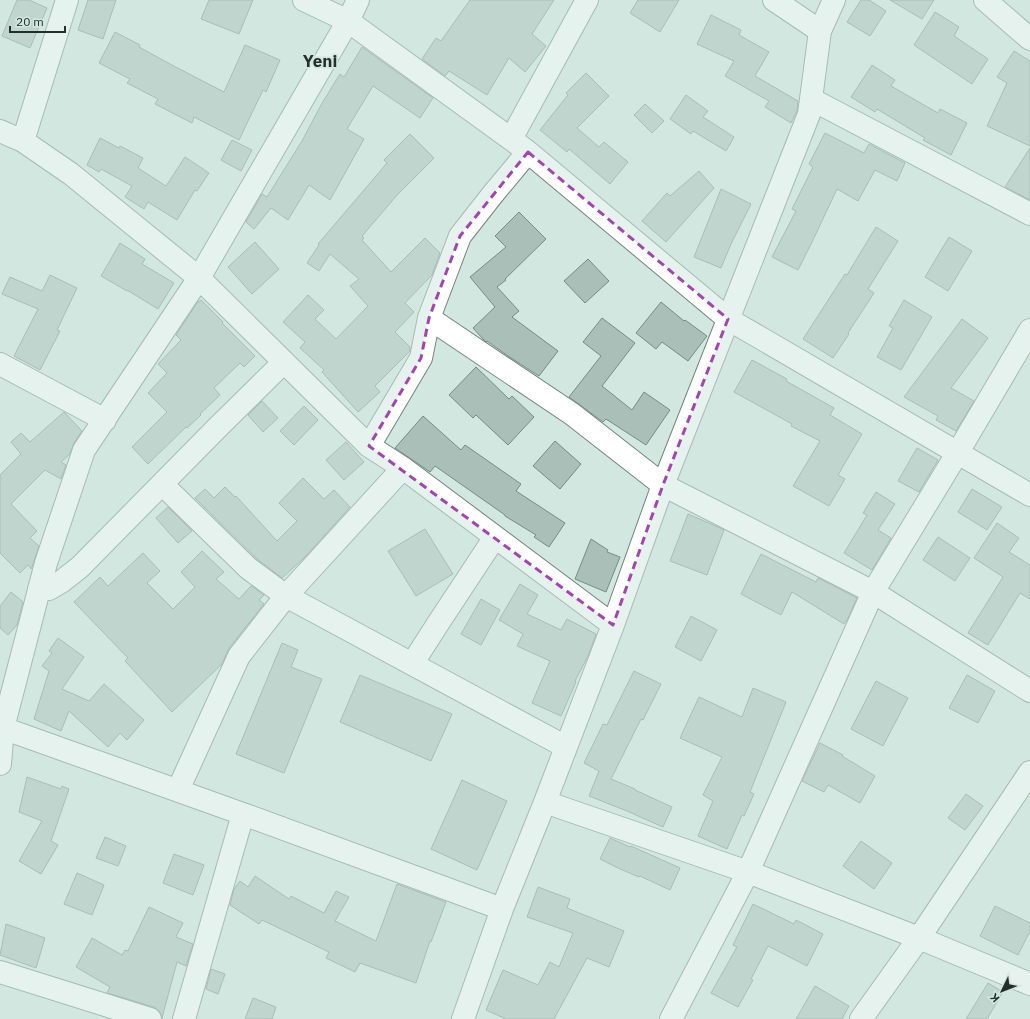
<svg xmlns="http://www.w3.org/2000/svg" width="1030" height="1019" font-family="'IBM Plex Sans',sans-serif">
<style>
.building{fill:#aabfb8;stroke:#788b85}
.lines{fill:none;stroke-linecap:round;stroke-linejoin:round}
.minor-casing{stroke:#72857e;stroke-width:24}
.minor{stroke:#fff;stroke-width:22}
.marked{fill:none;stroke:#a245b0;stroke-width:3;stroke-dasharray:8 5;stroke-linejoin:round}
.labels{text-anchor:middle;stroke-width:3.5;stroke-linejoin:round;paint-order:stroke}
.district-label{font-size:17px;font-weight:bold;fill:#262e2b;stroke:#d2e7df}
</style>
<rect width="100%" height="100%" fill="#d2e7df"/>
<path class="building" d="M 17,0 L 29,0 L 47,8 L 30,48 L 2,36 Z
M 88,0 L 116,0 L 103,39 L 78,30 Z
M 209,0 L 253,0 L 239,34 L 201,19 Z
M 470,0 L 554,0 L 532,34 L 546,46 L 525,72 L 509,58 L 487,95 L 449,71 L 445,76 L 422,59 L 436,38 L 441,41 Z
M 638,0 L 679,0 L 660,32 L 630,13 Z
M 861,0 L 869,0 L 886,11 L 870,36 L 847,22 Z
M 890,0 L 934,0 L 922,19 Z
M 935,12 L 959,27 L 954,36 L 988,59 L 972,84 L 914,45 Z
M 711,15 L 741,30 L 739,35 L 769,52 L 755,76 L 798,101 L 797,111 L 791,123 L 765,107 L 769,101 L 725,76 L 734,61 L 697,44 Z
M 115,32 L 140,45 L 139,47 L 170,64 L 224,92 L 245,45 L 280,60 L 266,92 L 263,90 L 239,140 L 194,117 L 192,123 L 155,104 L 158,99 L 127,83 L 130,79 L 99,63 Z
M 362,47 L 433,98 L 420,118 L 373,86 L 347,129 L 364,139 L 330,200 L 309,185 L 288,220 L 271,208 L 254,229 L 246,222 L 262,194 L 267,197 L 302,141 L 321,105 L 340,74 L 344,77 Z
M 1014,51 L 1030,61 L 1030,146 L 987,126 L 1007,83 L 997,77 Z
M 872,65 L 895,80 L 891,86 L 938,113 L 940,109 L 967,123 L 951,155 L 923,140 L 925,138 L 877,109 L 875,112 L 851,97 Z
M 586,73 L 609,96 L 577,128 L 599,147 L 604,142 L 628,162 L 610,184 L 569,149 L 567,152 L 540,130 L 568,95 L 566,93 Z
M 686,95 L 708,111 L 703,117 L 734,137 L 726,151 L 693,131 L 691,134 L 670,119 Z
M 645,104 L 664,121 L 652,133 L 634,115 Z
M 825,133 L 864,153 L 869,144 L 905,163 L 897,181 L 875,170 L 858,201 L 837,189 L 813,240 L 798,270 L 772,257 L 796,211 L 792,209 L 813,167 L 809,164 Z
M 410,134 L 434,158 L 398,194 L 362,236 L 364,238 L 362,240 L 391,272 L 425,238 L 440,253 L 432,275 L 405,303 L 414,312 L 395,332 L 410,347 L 410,351 L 375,386 L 380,392 L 358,412 L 322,372 L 324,370 L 300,348 L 305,342 L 283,322 L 308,295 L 324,310 L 315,319 L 336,339 L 368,306 L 350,286 L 359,279 L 330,254 L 319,271 L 307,263 L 319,245 L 318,244 L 387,163 L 384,160 Z
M 100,138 L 119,148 L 120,146 L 143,158 L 138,168 L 166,186 L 185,157 L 209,173 L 197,191 L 195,190 L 177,220 L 148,202 L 144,209 L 125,197 L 132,186 L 101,169 L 99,172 L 87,165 Z
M 232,140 L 252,150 L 241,171 L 221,160 Z
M 1030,148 L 1030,200 L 1005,187 Z
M 699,171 L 714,188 L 666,242 L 642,221 L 667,193 L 670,196 Z
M 721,189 L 751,204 L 731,244 L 721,268 L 694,257 Z
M 519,212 L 546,239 L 505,279 L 506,280 L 497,287 L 519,311 L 512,317 L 558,351 L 539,376 L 508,356 L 487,341 L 486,342 L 484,340 L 473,328 L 495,307 L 470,277 L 506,247 L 495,236 Z
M 876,227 L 898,241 L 868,289 L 874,293 L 848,333 L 849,334 L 833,358 L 803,339 L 845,274 L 847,275 Z
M 949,237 L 972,251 L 948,291 L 925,277 Z
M 255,242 L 279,269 L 252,294 L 228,267 Z
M 120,243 L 145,259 L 142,264 L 174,283 L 158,309 L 127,290 L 127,291 L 101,276 Z
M 588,259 L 609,281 L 585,303 L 564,281 Z
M 50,275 L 77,288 L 57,330 L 60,331 L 40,370 L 14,356 L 38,309 L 2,294 L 10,277 L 42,291 Z
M 201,300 L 223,322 L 222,323 L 255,356 L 244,367 L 240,363 L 214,388 L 220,395 L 200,414 L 201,415 L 187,428 L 186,427 L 148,464 L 132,447 L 167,412 L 148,393 L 167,373 L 158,364 L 181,340 L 176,335 L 197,303 Z
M 904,300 L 932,317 L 901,370 L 877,357 L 893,328 L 889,326 Z
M 661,302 L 684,321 L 685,320 L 707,336 L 688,361 L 662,342 L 656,349 L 636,333 Z
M 602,318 L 635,343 L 602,386 L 632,410 L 644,392 L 670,410 L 646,445 L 606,419 L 603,422 L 569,397 L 601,356 L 583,342 Z
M 962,319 L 988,338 L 951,388 L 974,401 L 956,431 L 936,420 L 938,416 L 904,397 Z
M 752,360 L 787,379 L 786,381 L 834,408 L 830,415 L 862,434 L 838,475 L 845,479 L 829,506 L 793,486 L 820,441 L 791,426 L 792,424 L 734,392 Z
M 476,367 L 509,399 L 512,396 L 534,417 L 508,445 L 476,415 L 473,418 L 449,395 Z
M 262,401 L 278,418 L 263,432 L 248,415 Z
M 304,406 L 318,420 L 294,445 L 280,431 Z
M 64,412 L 82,431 L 74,443 L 69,455 L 61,462 L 66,465 L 61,479 L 45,470 L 11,504 L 37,531 L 30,538 L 39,546 L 32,567 L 31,569 L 28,565 L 20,573 L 0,553 L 0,475 L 21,454 L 11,442 L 21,433 L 30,442 Z
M 423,416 L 461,450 L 465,445 L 521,484 L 516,491 L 565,523 L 549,547 L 534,537 L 536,535 L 505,516 L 505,515 L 435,466 L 430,472 L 395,448 Z
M 555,441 L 581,464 L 560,489 L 533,466 Z
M 346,442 L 364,462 L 344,480 L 326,460 Z
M 917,448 L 938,460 L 919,492 L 898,481 Z
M 303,478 L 324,499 L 334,490 L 350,507 L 304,558 L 282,578 L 256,558 L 195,498 L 205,489 L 214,498 L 225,487 L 235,497 L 236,496 L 277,541 L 297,521 L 279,503 Z
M 972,489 L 1002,507 L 987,530 L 958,512 Z
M 876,492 L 895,504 L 878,530 L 891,538 L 872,570 L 844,553 L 867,515 L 863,513 Z
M 168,507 L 192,531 L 178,543 L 156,518 Z
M 688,514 L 709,523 L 724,530 L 707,575 L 670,561 Z
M 997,523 L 1019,538 L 1009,552 L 1030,565 L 1030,599 L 1020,593 L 988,645 L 968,633 L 1003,577 L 974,558 Z
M 425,529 L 453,574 L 416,596 L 388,551 Z
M 938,537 L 970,558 L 955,581 L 923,560 Z
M 591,539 L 608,550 L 607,552 L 620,557 L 606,592 L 575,579 Z
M 202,551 L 224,572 L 216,579 L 239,599 L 251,586 L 264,595 L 259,600 L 264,604 L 229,648 L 222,664 L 172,712 L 125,661 L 128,658 L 74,602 L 100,577 L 108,586 L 143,553 L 160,571 L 147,583 L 173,609 L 195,587 L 181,572 Z
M 761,554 L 816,582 L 818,578 L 857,598 L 848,618 L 844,624 L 792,592 L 781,615 L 741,594 Z
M 520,584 L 538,595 L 527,614 L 561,630 L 567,619 L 596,634 L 588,656 L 575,681 L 576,682 L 561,716 L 532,703 L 550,661 L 517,646 L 523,634 L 499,620 Z
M 11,592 L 23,602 L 17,625 L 8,635 L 0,628 L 0,606 Z
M 481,599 L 500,610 L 481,645 L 461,634 Z
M 691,616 L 717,630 L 701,661 L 675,647 Z
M 58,638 L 84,657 L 62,689 L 89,701 L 104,684 L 144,720 L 127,740 L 120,733 L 108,747 L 69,711 L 61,731 L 34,719 L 49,671 L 42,666 L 52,653 L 49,651 Z
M 282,643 L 298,650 L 291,667 L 322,679 L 284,773 L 236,754 Z
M 634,671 L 661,684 L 643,720 L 641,719 L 611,779 L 635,789 L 635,790 L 672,807 L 663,827 L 627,811 L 589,796 L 599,771 L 584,763 L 603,724 L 607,725 Z
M 360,675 L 452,714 L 431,761 L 340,722 Z
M 967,675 L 995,691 L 978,723 L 949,708 Z
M 876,681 L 908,698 L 883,746 L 851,729 Z
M 753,688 L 786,702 L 750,792 L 754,794 L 744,816 L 742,815 L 727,849 L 698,836 L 713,801 L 703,795 L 722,757 L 680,738 L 699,697 L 742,717 Z
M 820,743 L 843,755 L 842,756 L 875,776 L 860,803 L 828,785 L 824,792 L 802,781 Z
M 27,777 L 61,789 L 62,786 L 69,789 L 51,841 L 58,845 L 41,874 L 19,861 L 42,821 L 19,812 Z
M 462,780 L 507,801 L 477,870 L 431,849 Z
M 966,794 L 983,806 L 965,830 L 948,818 Z
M 105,837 L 126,846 L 118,866 L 96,858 Z
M 610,838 L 630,847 L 631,846 L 680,868 L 670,890 L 640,876 L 639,877 L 620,869 L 600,859 Z
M 861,841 L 892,863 L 874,889 L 843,866 Z
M 174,854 L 204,865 L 193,895 L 163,883 Z
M 77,873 L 104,885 L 92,915 L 64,904 Z
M 255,876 L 289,899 L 291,896 L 324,913 L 336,891 L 349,897 L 335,921 L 376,941 L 397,884 L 446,902 L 431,942 L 430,941 L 416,983 L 360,963 L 355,972 L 326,958 L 329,952 L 262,920 L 259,924 L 230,905 L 234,889 L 240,881 L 248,887 Z
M 538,887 L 570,899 L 567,908 L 624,931 L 609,967 L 587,958 L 554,1019 L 506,1019 L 486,1010 L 503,970 L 538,985 L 550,962 L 559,967 L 573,933 L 527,917 Z
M 753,904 L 794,924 L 796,920 L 823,934 L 807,966 L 768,946 L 751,979 L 753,980 L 738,1007 L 711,993 L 737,947 L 733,945 Z
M 995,906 L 1030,923 L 1030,931 L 1018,955 L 980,936 Z
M 149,907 L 183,923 L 176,937 L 193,944 L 186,966 L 177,962 L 162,1018 L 162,1016 L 159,1011 L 154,1007 L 107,993 L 110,987 L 76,967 L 92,938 L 122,955 L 125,950 L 128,951 Z
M 6,924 L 45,938 L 36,968 L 0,955 Z
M 211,969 L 225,974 L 218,994 L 206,989 Z
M 988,983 L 1003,992 L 987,1019 L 966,1019 Z
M 815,986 L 849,1006 L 842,1019 L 796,1019 Z
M 253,998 L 276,1007 L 272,1019 L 245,1019 Z"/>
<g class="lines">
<g class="minor-casing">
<path id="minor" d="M 304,0 L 348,21 L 511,139 L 528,152 L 728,319 L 1030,495
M 774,0 L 820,31
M 985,0 L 1030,39
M 811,99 L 1030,214
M 0,131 L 23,141 L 71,174 L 199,278 L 369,446 L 403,468 L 613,625
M 511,139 L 587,0
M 23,141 L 67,0
M 429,318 L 572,414 L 663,485 L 873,592 L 1030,691
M 0,364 L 105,420
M 369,446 L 421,358 L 429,318 L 460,236 L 493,194 L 528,152
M 162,484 L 248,568 L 286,596 L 566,747
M 39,589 L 49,589 L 61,582 L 80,567 L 218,427 L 284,362
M 412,664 L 439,622 L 495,537
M 0,727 L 243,814 L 502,909
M 0,764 L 3,728 L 46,563 L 84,450 L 199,278 L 348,21 L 358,0
M 178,790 L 239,656 L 286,596 L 403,468
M 545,802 L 748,872 L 919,938 L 1030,984
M 0,972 L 150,1019
M 184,1019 L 243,814
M 463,1019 L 502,909 L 545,802 L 613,625 L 663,485 L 809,114 L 820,31 L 834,0
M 671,1019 L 748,872 L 873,592 L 958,452 L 1030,330
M 861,1019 L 919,938 L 1030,772"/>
</g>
<use href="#minor" class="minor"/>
</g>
<path d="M0 0H1030V1019H0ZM 528,152 L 728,319 L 663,485 L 613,625 L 369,446 L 421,358 L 429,318 L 460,236 Z" fill="#d2e7df" fill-opacity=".55" fill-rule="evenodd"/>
<path class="marked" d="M 528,152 L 728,319 L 663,485 L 613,625 L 369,446 L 421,358 L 429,318 L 460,236 Z"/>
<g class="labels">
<g class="district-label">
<text x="320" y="67">Yeni</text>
</g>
</g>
<g transform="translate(1002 991) rotate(227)" stroke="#d2e7df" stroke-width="3" paint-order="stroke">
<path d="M0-3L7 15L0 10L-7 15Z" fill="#262e2b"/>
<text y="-6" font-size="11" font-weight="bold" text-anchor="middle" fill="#262e2b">K</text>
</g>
<path d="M10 26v6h55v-6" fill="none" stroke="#262e2b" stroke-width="2"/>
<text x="16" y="26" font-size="12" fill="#262e2b" stroke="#d2e7df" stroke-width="3" paint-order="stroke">20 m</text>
</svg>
